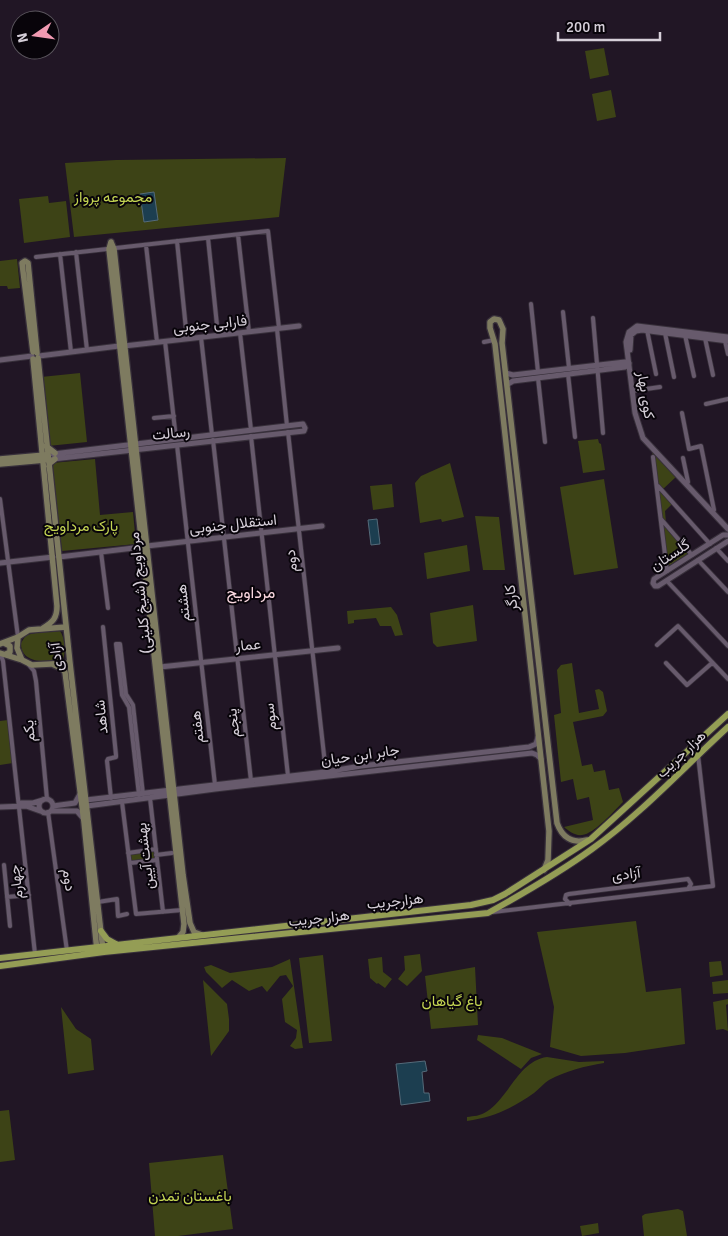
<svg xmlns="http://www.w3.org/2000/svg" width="728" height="1236" font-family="Signika,Vazirmatn,sans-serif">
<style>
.green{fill:#3d4316}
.water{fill:#1c3e50;stroke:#546a79}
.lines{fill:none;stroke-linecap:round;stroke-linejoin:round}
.minor-casing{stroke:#38303b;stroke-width:5.5}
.tertiary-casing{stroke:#38303b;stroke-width:7}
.secondary-casing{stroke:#38303b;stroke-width:8}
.primary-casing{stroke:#38303b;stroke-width:8}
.minor{stroke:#675a6c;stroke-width:4}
.tertiary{stroke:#675a6c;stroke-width:5}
.secondary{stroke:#7e7b60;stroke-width:5.5}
.primary{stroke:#949d55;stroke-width:6}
.labels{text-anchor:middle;stroke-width:4;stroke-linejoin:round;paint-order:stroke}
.park-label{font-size:15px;fill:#c4d552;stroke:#08040a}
.street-label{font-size:15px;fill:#d6cfd9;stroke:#08040a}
.neighbourhood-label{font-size:16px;fill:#f9d7df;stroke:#08040a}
</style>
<rect width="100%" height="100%" fill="#211625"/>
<path class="green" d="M 604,48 L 609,75 L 590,79 L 585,51 Z
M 611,90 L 616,117 L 597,121 L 592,94 Z
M 286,158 L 279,217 L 74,237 L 65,163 L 116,160 Z
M 48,196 L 49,203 L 66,201 L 70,237 L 24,243 L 19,199 Z
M 17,259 L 20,288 L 8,289 L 7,286 L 0,286 L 0,261 Z
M 80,373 L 87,442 L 48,446 L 41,377 Z
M 598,439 L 599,443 L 601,444 L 605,470 L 583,473 L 578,441 Z
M 652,450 L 677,476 L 662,490 L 673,503 L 665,511 L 666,523 L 692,555 L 667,571 Z
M 95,459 L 100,515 L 133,512 L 136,544 L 62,551 L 52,463 Z
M 450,463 L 464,517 L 442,522 L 441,519 L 420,523 L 415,483 L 421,476 Z
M 604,479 L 618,568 L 574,575 L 560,487 Z
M 392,484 L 394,507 L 373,510 L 370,486 Z
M 475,516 L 499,517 L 505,570 L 483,570 Z
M 467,545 L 470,571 L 427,579 L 424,553 Z
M 473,605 L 477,641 L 437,647 L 433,643 L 430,613 Z
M 391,607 L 397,615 L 403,635 L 395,636 L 391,626 L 380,626 L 376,618 L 354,620 L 354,623 L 348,624 L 347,611 Z
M 60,631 C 65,638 66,652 63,659 C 48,663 20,664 21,643 L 26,635 L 41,632 Z
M 572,663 L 579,713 L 599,709 L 595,690 L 599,689 L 603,692 L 607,711 L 603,716 L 573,722 L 582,766 L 592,764 L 594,772 L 605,770 L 609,790 L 619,788 L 623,802 C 614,811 594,834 582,835 C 575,836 569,831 564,827 L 593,820 L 589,797 L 577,800 L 573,779 L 561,782 L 554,715 L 561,713 L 557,670 L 561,665 Z
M 8,720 L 13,763 L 0,765 L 0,721 Z
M 156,849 L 157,860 L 130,863 L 128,853 Z
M 636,921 L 646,992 L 681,988 L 685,1044 L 625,1053 L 581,1056 L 550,1047 L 554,1007 L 537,932 Z
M 420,954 L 422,971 L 407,986 L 398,979 L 405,970 L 404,956 Z
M 323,955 L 332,1041 L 309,1043 L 299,958 Z
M 382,957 L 383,972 L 392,979 L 385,988 L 378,983 L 377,984 L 370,978 L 368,959 Z
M 290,959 L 303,1048 L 295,1049 L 290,1046 L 296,1038 L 297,1030 L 285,1022 L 282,999 L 293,986 L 286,975 L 280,976 L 267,992 L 262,986 L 249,991 L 232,980 L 222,988 L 206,972 L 204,967 L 211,965 L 230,973 L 272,967 Z
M 721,961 L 723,975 L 710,977 L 709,962 Z
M 475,967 L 478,1025 L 431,1029 L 425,976 Z
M 203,980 L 227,1004 L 229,1019 L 229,1031 L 211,1056 Z
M 728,980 L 728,993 L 713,994 L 712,982 Z
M 728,999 L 728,1004 L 726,1005 L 728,1031 L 723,1029 L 716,1030 L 713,1002 Z
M 61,1007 L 76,1029 L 91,1039 L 94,1070 L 68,1074 Z
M 478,1035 L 502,1038 L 542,1054 L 531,1058 L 521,1069 L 477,1040 Z
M 547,1057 L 579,1062 L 604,1061 L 604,1063 C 585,1066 566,1071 549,1080 C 544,1083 539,1089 534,1093 C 513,1108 494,1117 467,1121 L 467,1117 C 474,1116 480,1116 486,1112 C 509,1098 518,1061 547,1057 Z
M 9,1110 L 15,1160 L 0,1162 L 0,1111 Z
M 223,1155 L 233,1229 L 178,1236 L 155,1236 L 149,1163 Z
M 678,1209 L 683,1211 L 687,1236 L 644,1236 L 642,1216 L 645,1214 Z
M 598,1223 L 599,1233 L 582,1236 L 580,1226 Z"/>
<path class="water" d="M 154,192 L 158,220 L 144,222 L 140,194 Z
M 377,519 L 380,544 L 371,545 L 368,520 Z
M 425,1061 L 427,1071 L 422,1072 L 424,1093 L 429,1093 L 430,1101 L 401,1105 L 396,1064 Z"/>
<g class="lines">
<g class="minor-casing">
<path id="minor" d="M 238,235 L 249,332
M 208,238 L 218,335
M 177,241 L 187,339
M 146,245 L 157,342
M 76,252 L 87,350
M 60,254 L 71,352
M 36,257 L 268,231 L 279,328
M 531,304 L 538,372
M 563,312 L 569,368
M 593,318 L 603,433
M 277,329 L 287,426
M 647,330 L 656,374
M 240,333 L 251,430
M 665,333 L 674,377
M 685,335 L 694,376
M 201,337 L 212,435
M 705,338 L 713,375
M 165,341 L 176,439
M 725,341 L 728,354
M 484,342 L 494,340
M 568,374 L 575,437
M 538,378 L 545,442
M 632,391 L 660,387
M 706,404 L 728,399
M 682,413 L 689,449 L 701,446 L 714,510 L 712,512
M 154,418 L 174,416
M 288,432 L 326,773
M 251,436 L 288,776
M 213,440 L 251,781
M 177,445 L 215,785
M 653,457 L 667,571
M 683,458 L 688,482
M 658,486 L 710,544
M 0,499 L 18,637
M 661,519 L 692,555
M 716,548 L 728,561
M 101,552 L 108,608
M 698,560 L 728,592
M 667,581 L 728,646
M 103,627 L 116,755 L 116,757 L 108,759 L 107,761 L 111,798
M 657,645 L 678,626 L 728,679
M 0,653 L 3,661 L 35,954
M 666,663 L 687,685 L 712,663
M 29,665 L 34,671 L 36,681 L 47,799
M 139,795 L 129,707 L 122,695 L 116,644 L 120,644 L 126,694 L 133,705 L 143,794
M 150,798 L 163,912
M 122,802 L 136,914 L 182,910
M 48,812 L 67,951
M 128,853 L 156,849
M 156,855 L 172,853
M 130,863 L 157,860
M 4,865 L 10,926
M 688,889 L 713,886 L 698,755
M 7,897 L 29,895
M 98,902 L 117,899 L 118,916 L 127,914
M 493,912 L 688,889 L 691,884 L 688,879 L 569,894 L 566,895 L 565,899 L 570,904"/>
</g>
<g class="tertiary-casing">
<path id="tertiary" d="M 728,337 L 637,326 L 629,332 L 626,342 L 635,413 L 643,438 L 728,529
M 124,346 L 299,326
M 630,350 L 631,335 L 636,331 L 642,330 L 728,341
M 39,356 L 119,346
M 0,360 L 32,356
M 506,373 L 513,375 L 625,362 L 629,364
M 508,384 L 513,381 L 625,367 L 629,363
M 53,459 L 304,431 L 305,428 L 303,424 L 53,454
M 728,535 L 723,535 L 654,579 L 653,583 L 655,586 L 658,586 L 728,541
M 147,546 L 322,526
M 59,557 L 142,547
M 0,563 L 53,557
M 160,667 L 338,648
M39 806a7 7 0 1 1 14 0a7 7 0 1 1-14 0Z
M 86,800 L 325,772 L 361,766 L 529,747 L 536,744 L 538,737
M 21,803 L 33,803 L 43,800
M 53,806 L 75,803 L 80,794
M 87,806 L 215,789 L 532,753 L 537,755 L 541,759
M 0,807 L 26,806 L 43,812
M 51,811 L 77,811 L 83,818"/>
</g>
<g class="secondary-casing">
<path id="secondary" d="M 111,242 L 114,249 L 183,875 L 190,923 L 194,932 L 202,935
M 111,242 L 109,249 L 184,924 L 183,932 L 178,938
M 33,352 L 22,263 L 25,261 L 28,263 L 37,353
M 38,358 L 70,663 L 103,950
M 33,359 L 57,606 C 57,618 53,622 43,628
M 46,446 L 55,453
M 0,459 L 45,455
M 0,464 L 45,460
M 49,466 L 50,463 L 55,459
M 66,627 L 29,630 L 18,637 L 17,648 L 22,660 L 32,665 L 70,663
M 4,643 L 10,646 L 10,652 L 6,654
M 0,644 L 18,637
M 0,653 L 22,660
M 52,664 L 61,668 L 65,672 L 84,822 L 97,951
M 544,870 L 548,860 L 549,831 L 495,344 L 490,328 L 490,322 L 494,319 L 499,320 L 503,329 L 502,343 L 557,823 C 562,837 572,844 587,840"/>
</g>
<g class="primary-casing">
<path id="primary" d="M 101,931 L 107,939 L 116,944
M 0,958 L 471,905 L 493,900 L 505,894 L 591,839 L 728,714
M 0,966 L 104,952 L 488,913 C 524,893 559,873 592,849 C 641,814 683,768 728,727"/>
</g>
<use href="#minor" class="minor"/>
<use href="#tertiary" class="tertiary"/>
<use href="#secondary" class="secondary"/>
<use href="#primary" class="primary"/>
</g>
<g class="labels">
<g class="park-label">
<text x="113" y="202">مجموعه پرواز</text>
<text x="81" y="531">پارک مرداویج</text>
<text x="452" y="1006">باغ گیاهان</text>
<text x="190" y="1201">باغستان تمدن</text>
</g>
<g class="street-label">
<text transform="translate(210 324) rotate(-6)" y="5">فارابی جنوبی</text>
<text transform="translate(646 395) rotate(81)" y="5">کوی بهار</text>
<text transform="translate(171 433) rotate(-6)" y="5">رسالت</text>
<text transform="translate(233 524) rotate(-6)" y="5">استقلال جنوبی</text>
<text transform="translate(670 555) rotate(-34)" y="5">گلستان</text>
<text transform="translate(291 561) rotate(-96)" y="5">دوم</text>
<text transform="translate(140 593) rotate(-96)" y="5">مرداویج (شیخ کلینی)</text>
<text transform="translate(511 598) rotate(-97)" y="5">کارگر</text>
<text transform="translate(183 603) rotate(-96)" y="5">هشتم</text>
<text transform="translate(248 645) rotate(-6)" y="5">عمار</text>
<text transform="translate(56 657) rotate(-97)" y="5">آزادی</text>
<text transform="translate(101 717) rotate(-96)" y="5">شاهد</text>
<text transform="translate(270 717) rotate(-96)" y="5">سوم</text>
<text transform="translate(233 723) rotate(-97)" y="5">پنجم</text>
<text transform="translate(197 727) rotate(-96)" y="5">هفتم</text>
<text transform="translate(29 731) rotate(-95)" y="5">یکم</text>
<text transform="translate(681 754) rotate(-43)" y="5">هزار جریب</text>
<text transform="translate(360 755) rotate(-8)" y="5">جابر ابن حیان</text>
<text transform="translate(145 856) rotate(-97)" y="5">بهشت آیین</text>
<text transform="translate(626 874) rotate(-7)" y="5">آزادی</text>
<text transform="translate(69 880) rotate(82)" y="5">دوم</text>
<text transform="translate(16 882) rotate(-97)" y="5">چهارم</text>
<text transform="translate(395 901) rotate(-6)" y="5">هزارجریب</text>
<text transform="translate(319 918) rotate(-6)" y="5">هزار جریب</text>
</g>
<g class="neighbourhood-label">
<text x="251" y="598">مرداویج</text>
</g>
</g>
<g transform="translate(35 35) rotate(257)"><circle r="24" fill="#08040a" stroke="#5a555d"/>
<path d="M0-4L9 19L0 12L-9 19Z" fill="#f19ab2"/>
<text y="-8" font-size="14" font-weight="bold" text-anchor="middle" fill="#d6cfd9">N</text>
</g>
<path d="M558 32v8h102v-8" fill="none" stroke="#d6cfd9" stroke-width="2.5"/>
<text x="566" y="32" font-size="15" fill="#d6cfd9" stroke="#08040a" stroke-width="4" paint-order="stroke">200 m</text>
</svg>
